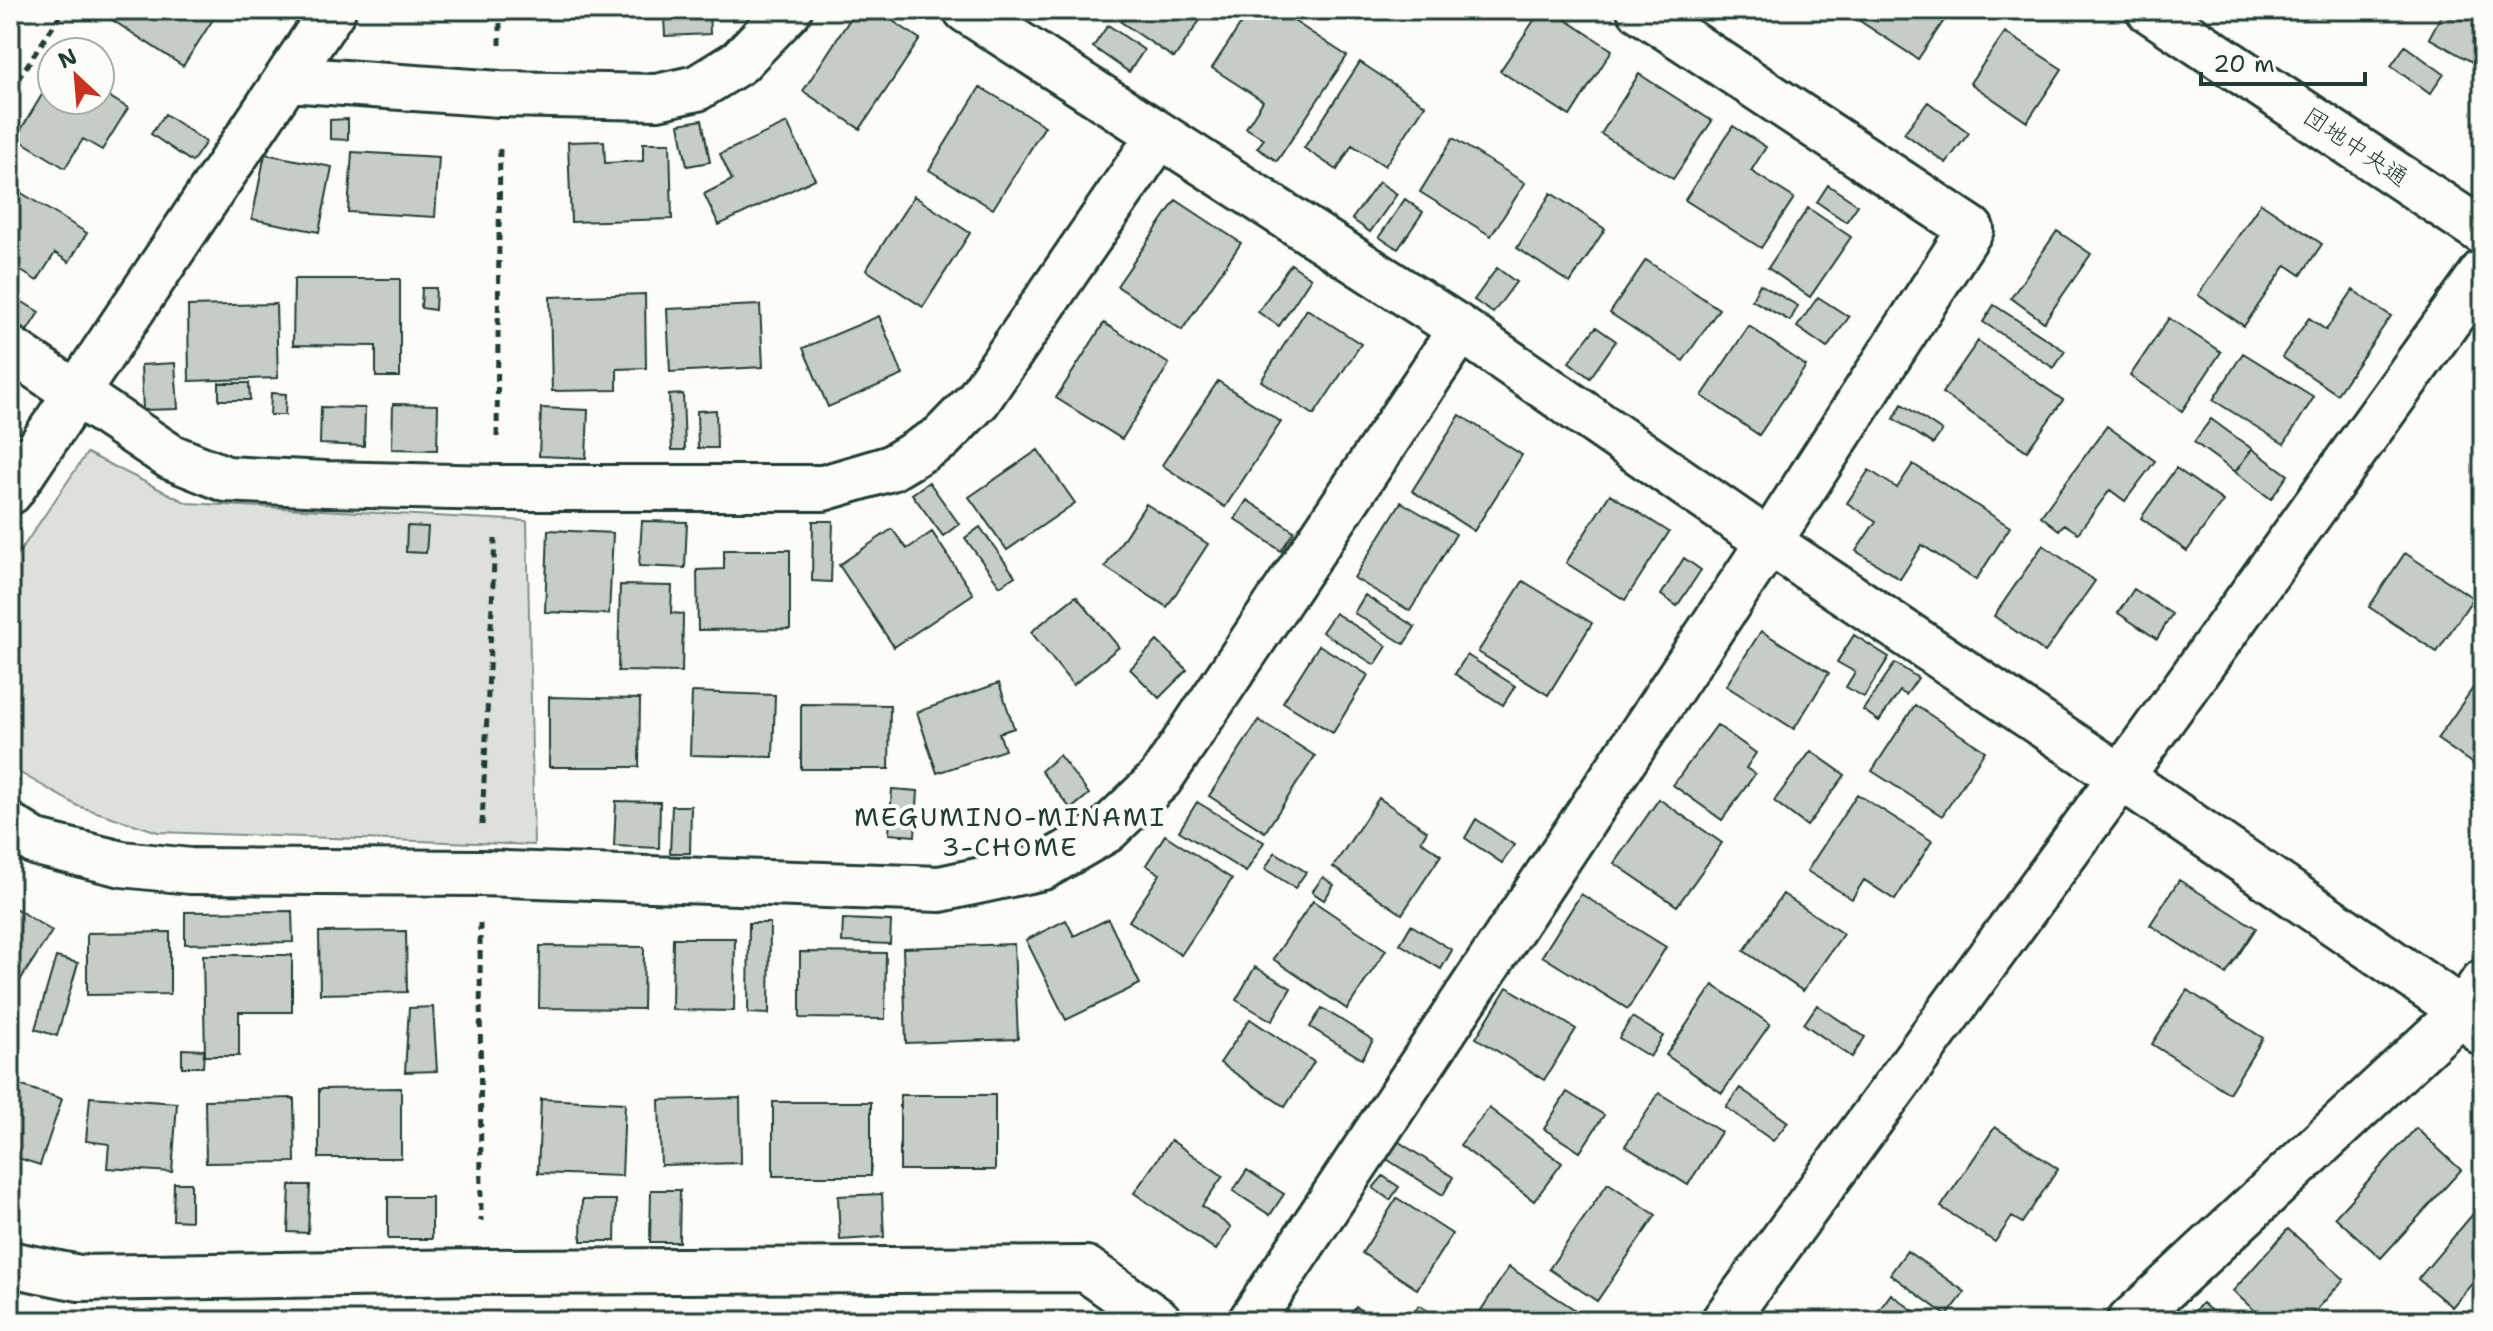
<svg xmlns="http://www.w3.org/2000/svg" width="2493" height="1331" font-family="'Shantell Sans','Klee One',sans-serif">
<style>
.park{fill:#dde0db;stroke:#7e8e88;stroke-width:2}
.building{fill:#c6cdc7;stroke:#1f3d34;stroke-width:2}
.lines{fill:none;stroke-linecap:round;stroke-linejoin:round}
.minor-casing{stroke:#1f3d34;stroke-width:50}
.tertiary-casing{stroke:#1f3d34;stroke-width:50}
.path{stroke:#1f3d34;stroke-width:5;stroke-dasharray:8 6;stroke-linecap:butt}
.minor{stroke:#fdfcf7;stroke-width:44}
.tertiary{stroke:#fdfcf7;stroke-width:44}
.labels{text-anchor:middle;stroke-width:8;stroke-linejoin:round;paint-order:stroke}
.street-label{font-size:24px;fill:#1f3d34;stroke:#fdfcf7}
.neighbourhood-label{font-size:26px;letter-spacing:2px;fill:#1f3d34;stroke:#fdfcf7}
</style>
<rect width="100%" height="100%" fill="#fdfcf7"/>
<filter id="ink" filterUnits="userSpaceOnUse"><feTurbulence type="fractalNoise" baseFrequency=".0125" numOctaves="2"/><feDisplacementMap in="SourceGraphic" scale="16" xChannelSelector="R" yChannelSelector="G"/><feConvolveMatrix kernelMatrix="1 2 1 2 8 2 1 2 1" color-interpolation-filters="sRGB"/></filter>
<g filter="url(#ink)">
<path class="park" d="M 87,453 L 187,503 L 527,521 L 534,845 L 158,832 L 78,806 L 10,767 L 10,566 Z"/>
<path class="building" d="M 97,10 L 219,10 L 183,66 Z
M 637,10 L 709,10 L 710,34 L 665,36 L 664,16 L 637,17 Z
M 856,10 L 876,10 L 920,39 L 860,129 L 803,91 Z
M 1129,10 L 1207,10 L 1174,58 L 1121,22 Z
M 1250,10 L 1277,10 L 1347,56 L 1277,161 L 1257,148 L 1264,139 L 1246,128 L 1263,101 L 1212,68 Z
M 1541,10 L 1551,10 L 1612,50 L 1570,116 L 1500,71 Z
M 1709,10 L 1731,10 L 1724,20 Z
M 1843,10 L 1951,10 L 1918,59 Z
M 2444,10 L 2483,10 L 2483,68 L 2429,38 Z
M 1108,25 L 1144,50 L 1129,72 L 1093,47 Z
M 2005,32 L 2062,69 L 2027,122 L 1970,83 Z
M 2405,46 L 2444,74 L 2430,94 L 2391,66 Z
M 1360,62 L 1425,105 L 1385,166 L 1352,145 L 1337,170 L 1304,148 Z
M 1639,74 L 1712,121 L 1673,179 L 1601,134 Z
M 52,78 L 52,100 L 100,100 L 100,91 L 128,108 L 102,150 L 83,139 L 65,168 L 16,138 Z
M 980,87 L 1045,126 L 993,209 L 929,170 Z
M 1928,102 L 1969,133 L 1946,163 L 1904,133 Z
M 165,114 L 206,142 L 192,162 L 151,134 Z
M 348,119 L 348,140 L 330,139 L 330,120 Z
M 702,120 L 710,162 L 687,166 L 679,124 Z
M 787,123 L 815,179 L 719,225 L 704,194 L 732,180 L 720,154 Z
M 1733,126 L 1766,147 L 1751,171 L 1794,198 L 1761,248 L 1685,200 Z
M 1453,138 L 1525,183 L 1491,236 L 1420,192 Z
M 604,141 L 605,163 L 643,161 L 643,143 L 670,143 L 672,219 L 571,222 L 568,142 Z
M 352,152 L 439,157 L 435,217 L 348,212 Z
M 265,154 L 332,167 L 319,232 L 252,219 Z
M 1379,182 L 1397,194 L 1370,232 L 1352,219 Z
M 1828,185 L 1858,205 L 1846,222 L 1817,202 Z
M 10,186 L 87,233 L 69,262 L 55,253 L 37,281 L 10,264 Z
M 1551,193 L 1605,229 L 1570,283 L 1517,248 Z
M 914,196 L 970,233 L 923,307 L 866,270 Z
M 1405,199 L 1423,212 L 1398,249 L 1379,237 Z
M 1176,200 L 1241,243 L 1182,330 L 1117,286 Z
M 2261,203 L 2322,244 L 2301,275 L 2286,265 L 2244,326 L 2198,295 Z
M 1808,208 L 1851,237 L 1810,297 L 1768,268 Z
M 2057,231 L 2091,254 L 2044,322 L 2011,298 Z
M 1646,260 L 1719,309 L 1683,361 L 1610,313 Z
M 1291,264 L 1311,278 L 1279,326 L 1258,312 Z
M 1497,268 L 1516,282 L 1493,313 L 1474,300 Z
M 294,279 L 400,279 L 400,377 L 376,377 L 376,346 L 293,345 Z
M 1760,284 L 1798,306 L 1790,321 L 1752,300 Z
M 422,288 L 436,288 L 435,310 L 421,308 Z
M 2353,290 L 2391,316 L 2337,394 L 2282,357 L 2309,318 L 2326,330 Z
M 645,294 L 646,368 L 617,369 L 617,390 L 552,391 L 550,297 Z
M 1818,297 L 1849,317 L 1827,348 L 1797,327 Z
M 16,298 L 39,312 L 27,331 L 10,320 L 10,307 Z
M 276,304 L 278,378 L 189,381 L 188,306 Z
M 760,305 L 763,367 L 670,372 L 667,309 Z
M 1994,305 L 2065,351 L 2054,368 L 1983,322 Z
M 1307,309 L 1361,344 L 1314,415 L 1261,381 Z
M 879,316 L 903,375 L 828,407 L 803,348 Z
M 2169,318 L 2221,352 L 2182,411 L 2130,376 Z
M 1104,323 L 1169,364 L 1122,439 L 1056,398 Z
M 1749,326 L 1806,366 L 1759,435 L 1702,396 Z
M 1596,327 L 1616,341 L 1590,378 L 1569,362 Z
M 1978,341 L 2063,400 L 2027,451 L 1942,393 Z
M 2243,353 L 2314,397 L 2284,444 L 2213,400 Z
M 175,363 L 178,409 L 143,410 L 141,365 Z
M 1218,381 L 1281,422 L 1225,507 L 1162,465 Z
M 219,383 L 249,383 L 250,400 L 219,400 Z
M 271,393 L 286,394 L 285,415 L 270,415 Z
M 683,394 L 685,450 L 672,450 L 669,395 Z
M 393,404 L 438,405 L 437,450 L 392,449 Z
M 1902,404 L 1942,431 L 1933,444 L 1894,419 Z
M 321,407 L 365,408 L 364,446 L 320,444 Z
M 541,408 L 588,410 L 586,458 L 539,456 Z
M 716,410 L 717,448 L 698,448 L 697,411 Z
M 1460,415 L 1522,455 L 1474,531 L 1412,491 Z
M 2211,419 L 2252,449 L 2235,472 L 2194,442 Z
M 2107,426 L 2155,461 L 2125,501 L 2110,490 L 2078,533 L 2064,524 L 2059,530 L 2041,516 Z
M 2252,449 L 2288,475 L 2271,499 L 2235,472 Z
M 1038,450 L 1075,503 L 1007,550 L 969,497 Z
M 1913,464 L 2010,527 L 1976,580 L 1922,545 L 1900,579 L 1856,551 L 1876,521 L 1847,503 L 1869,470 L 1897,488 Z
M 2176,468 L 2223,501 L 2187,551 L 2141,518 Z
M 929,482 L 959,524 L 943,536 L 912,494 Z
M 1610,494 L 1669,532 L 1625,600 L 1566,563 Z
M 1247,500 L 1294,531 L 1281,551 L 1235,519 Z
M 1401,502 L 1456,534 L 1410,611 L 1354,578 Z
M 1146,504 L 1208,544 L 1167,607 L 1105,567 Z
M 642,521 L 687,522 L 685,568 L 639,566 Z
M 813,521 L 833,521 L 831,582 L 812,581 Z
M 407,526 L 428,527 L 426,553 L 406,552 Z
M 980,527 L 1015,576 L 1000,586 L 965,538 Z
M 892,529 L 907,549 L 932,532 L 973,594 L 894,647 L 839,565 Z
M 548,530 L 613,533 L 609,614 L 545,612 Z
M 2043,545 L 2095,581 L 2045,652 L 1994,616 Z
M 724,550 L 790,550 L 790,629 L 698,630 L 697,570 L 724,569 Z
M 2405,553 L 2473,598 L 2437,652 L 2369,607 Z
M 1684,558 L 1701,570 L 1677,606 L 1661,595 Z
M 1523,581 L 1592,623 L 1548,695 L 1478,652 Z
M 620,585 L 672,586 L 671,613 L 683,614 L 682,672 L 618,671 Z
M 2134,589 L 2172,614 L 2157,639 L 2118,613 Z
M 1365,595 L 1415,627 L 1404,644 L 1354,613 Z
M 1076,596 L 1119,647 L 1073,685 L 1031,632 Z
M 1335,613 L 1387,646 L 1375,665 L 1322,632 Z
M 1761,631 L 1829,673 L 1794,729 L 1726,686 Z
M 1854,635 L 1889,657 L 1864,697 L 1846,687 L 1855,672 L 1837,662 Z
M 1157,641 L 1187,670 L 1159,698 L 1130,669 Z
M 1319,645 L 1368,675 L 1333,733 L 1283,702 Z
M 1467,655 L 1515,686 L 1503,705 L 1455,674 Z
M 1895,663 L 1918,678 L 1906,695 L 1900,691 L 1879,721 L 1863,710 Z
M 2483,674 L 2483,771 L 2437,739 Z
M 999,683 L 1014,728 L 999,733 L 1005,750 L 937,773 L 917,712 Z
M 692,692 L 775,695 L 773,757 L 690,755 Z
M 549,697 L 640,699 L 639,767 L 549,767 Z
M 801,704 L 890,705 L 889,769 L 801,769 Z
M 1915,705 L 1985,751 L 1942,816 L 1872,771 Z
M 1259,720 L 1315,756 L 1265,832 L 1209,796 Z
M 1717,725 L 1756,753 L 1746,768 L 1755,774 L 1722,820 L 1673,785 Z
M 1811,751 L 1845,775 L 1807,826 L 1774,801 Z
M 1059,755 L 1089,794 L 1071,809 L 1041,771 Z
M 892,789 L 918,791 L 915,836 L 889,834 Z
M 1857,794 L 1932,841 L 1895,900 L 1864,880 L 1852,899 L 1807,871 Z
M 1379,798 L 1427,831 L 1421,841 L 1441,855 L 1402,914 L 1333,867 Z
M 1659,799 L 1722,843 L 1677,906 L 1614,863 Z
M 616,801 L 660,802 L 659,848 L 614,846 Z
M 1197,802 L 1264,842 L 1246,872 L 1179,831 Z
M 672,806 L 691,806 L 690,853 L 670,853 Z
M 1476,819 L 1514,845 L 1502,863 L 1465,838 Z
M 1165,835 L 1232,879 L 1181,955 L 1129,921 L 1160,874 L 1146,865 Z
M 1275,852 L 1306,872 L 1295,888 L 1265,869 Z
M 1323,877 L 1334,885 L 1324,900 L 1312,892 Z
M 2179,880 L 2256,928 L 2226,974 L 2150,925 Z
M 1581,894 L 1666,947 L 1628,1009 L 1542,956 Z
M 1783,894 L 1843,934 L 1803,991 L 1744,951 Z
M 1313,901 L 1386,950 L 1347,1009 L 1273,959 Z
M 10,905 L 52,931 L 19,982 L 10,976 Z
M 292,911 L 293,942 L 185,944 L 185,912 Z
M 843,919 L 891,921 L 890,944 L 842,942 Z
M 1108,919 L 1140,984 L 1066,1020 L 1026,940 L 1066,920 L 1074,936 Z
M 749,923 L 770,923 L 769,1014 L 748,1013 Z
M 1411,925 L 1452,950 L 1441,969 L 1400,944 Z
M 406,931 L 407,992 L 320,994 L 319,932 Z
M 170,932 L 170,994 L 87,995 L 87,933 Z
M 673,938 L 735,938 L 734,1011 L 672,1010 Z
M 1014,944 L 1018,1039 L 906,1043 L 903,948 Z
M 540,946 L 644,947 L 643,1009 L 539,1008 Z
M 800,952 L 886,953 L 885,1019 L 800,1018 Z
M 203,955 L 292,955 L 292,1012 L 239,1012 L 239,1056 L 205,1056 Z
M 56,957 L 78,963 L 57,1036 L 35,1029 Z
M 1255,967 L 1291,988 L 1272,1021 L 1236,1000 Z
M 1713,985 L 1770,1024 L 1722,1093 L 1666,1055 Z
M 1507,987 L 1576,1029 L 1544,1080 L 1476,1038 Z
M 2187,990 L 2263,1038 L 2229,1093 L 2152,1044 Z
M 1817,1005 L 1865,1037 L 1852,1057 L 1804,1024 Z
M 433,1007 L 437,1071 L 405,1072 L 409,1008 Z
M 1322,1008 L 1373,1040 L 1362,1059 L 1310,1027 Z
M 1632,1017 L 1663,1036 L 1650,1057 L 1619,1038 Z
M 1250,1019 L 1314,1062 L 1285,1107 L 1220,1063 Z
M 182,1049 L 204,1050 L 203,1067 L 182,1067 Z
M 10,1082 L 62,1099 L 40,1165 L 12,1156 L 10,1164 Z
M 401,1088 L 401,1158 L 319,1158 L 319,1089 Z
M 1740,1088 L 1788,1122 L 1773,1141 L 1726,1107 Z
M 1567,1092 L 1604,1115 L 1580,1152 L 1544,1129 Z
M 1659,1093 L 1721,1132 L 1688,1185 L 1625,1146 Z
M 900,1095 L 995,1095 L 995,1170 L 900,1170 Z
M 90,1097 L 177,1103 L 172,1172 L 107,1168 L 109,1144 L 86,1141 Z
M 294,1098 L 295,1162 L 206,1163 L 205,1100 Z
M 740,1098 L 741,1163 L 661,1165 L 659,1100 Z
M 541,1099 L 625,1103 L 622,1176 L 538,1173 Z
M 773,1102 L 871,1102 L 871,1176 L 773,1176 Z
M 1489,1108 L 1562,1163 L 1534,1201 L 1460,1145 Z
M 1995,1127 L 2058,1169 L 2022,1223 L 2012,1217 L 1995,1242 L 1941,1207 Z
M 2416,1128 L 2461,1170 L 2381,1258 L 2335,1217 Z
M 1171,1140 L 1223,1176 L 1202,1206 L 1231,1227 L 1216,1250 L 1134,1193 Z
M 1396,1140 L 1453,1177 L 1443,1195 L 1385,1158 Z
M 1247,1170 L 1284,1194 L 1270,1215 L 1233,1191 Z
M 1383,1176 L 1399,1187 L 1390,1200 L 1373,1188 Z
M 174,1183 L 191,1183 L 191,1221 L 173,1220 Z
M 1608,1183 L 1656,1215 L 1597,1301 L 1549,1269 Z
M 290,1185 L 310,1185 L 308,1233 L 288,1232 Z
M 651,1190 L 680,1190 L 679,1242 L 650,1242 Z
M 882,1194 L 884,1237 L 840,1240 L 838,1196 Z
M 388,1197 L 432,1197 L 432,1239 L 388,1239 Z
M 1397,1198 L 1452,1234 L 1417,1289 L 1362,1253 Z
M 582,1200 L 616,1200 L 615,1241 L 581,1241 Z
M 2483,1202 L 2483,1271 L 2452,1307 L 2418,1279 Z
M 2288,1229 L 2344,1279 L 2307,1321 L 2266,1321 L 2233,1291 Z
M 1907,1251 L 1965,1292 L 1947,1316 L 1890,1274 Z
M 1509,1267 L 1574,1309 L 1566,1321 L 1474,1321 Z
M 1891,1294 L 1927,1321 L 1871,1321 Z
M 2202,1303 L 2223,1321 L 2186,1321 Z
M 1419,1305 L 1443,1321 L 1408,1321 Z
M 1356,1307 L 1378,1321 L 1347,1321 Z
M 1071,1317 L 1078,1321 L 1007,1321 L 1007,1320 Z"/>
<g class="lines">
<g class="minor-casing">
<path id="minor" d="M 966,10 L 1461,329 L 1769,542 L 2121,777 L 2463,1011 L 2483,1033
M 288,79 L 500,94 L 657,97 L 697,88 L 739,62 L 789,10
M 10,349 L 171,457 L 226,479 L 326,484 L 497,488 L 823,488 L 891,468 L 941,438 L 978,400 L 1159,136
M 10,492 L 333,10
M 10,826 L 37,843 L 122,864 L 190,871 L 480,873 L 940,889 L 1043,867 L 1107,830 L 1160,779 L 1461,329
M 10,1264 L 79,1278 L 481,1272 L 1086,1269 L 1159,1321
M 1251,1321 L 1769,542 L 1971,229 L 1640,10
M 2130,1321 L 2463,1011 L 2483,982"/>
</g>
<g class="tertiary-casing">
<path id="tertiary" d="M 2149,10 L 2483,232
M 1724,1321 L 2121,777 L 2483,272"/>
</g>
<path class="path" d="M 500,45 L 500,10
M 10,91 L 64,10
M 497,437 L 500,143
M 482,825 L 495,539
M 480,923 L 481,1221"/>
<use href="#minor" class="minor"/>
<use href="#tertiary" class="tertiary"/>
</g>
</g>
<g class="labels">
<g class="street-label">
<text transform="translate(2356 147) rotate(34)" y="8">団地中央通</text>
</g>
<g class="neighbourhood-label">
<text x="1010" y="826">MEGUMINO-MINAMI<tspan x="1010" dy="30">3-CHOME</tspan></text>
</g>
</g>
<rect width="2493" height="1331" fill="none" stroke="#fdfcf7" stroke-width="40"/>
<rect x="20" y="20" width="2453" height="1291" fill="none" stroke="#1f3d34" stroke-width="3" filter="url(#ink)"/>
<g transform="translate(76 76) rotate(334)"><circle r="38" fill="#fdfcf7" stroke="#a4b0a9" stroke-width="2"/>
<path d="M0-6L14 30L0 20L-14 30Z" fill="#c8321e"/>
<text y="-12" font-size="22" font-weight="bold" text-anchor="middle" fill="#1f3d34">N</text>
</g>
<path d="M2201 72v12h164v-12" fill="none" stroke="#1f3d34" stroke-width="4"/>
<text x="2213" y="72" font-size="24" fill="#1f3d34" stroke="#fdfcf7" stroke-width="6" paint-order="stroke">20 m</text>
</svg>
